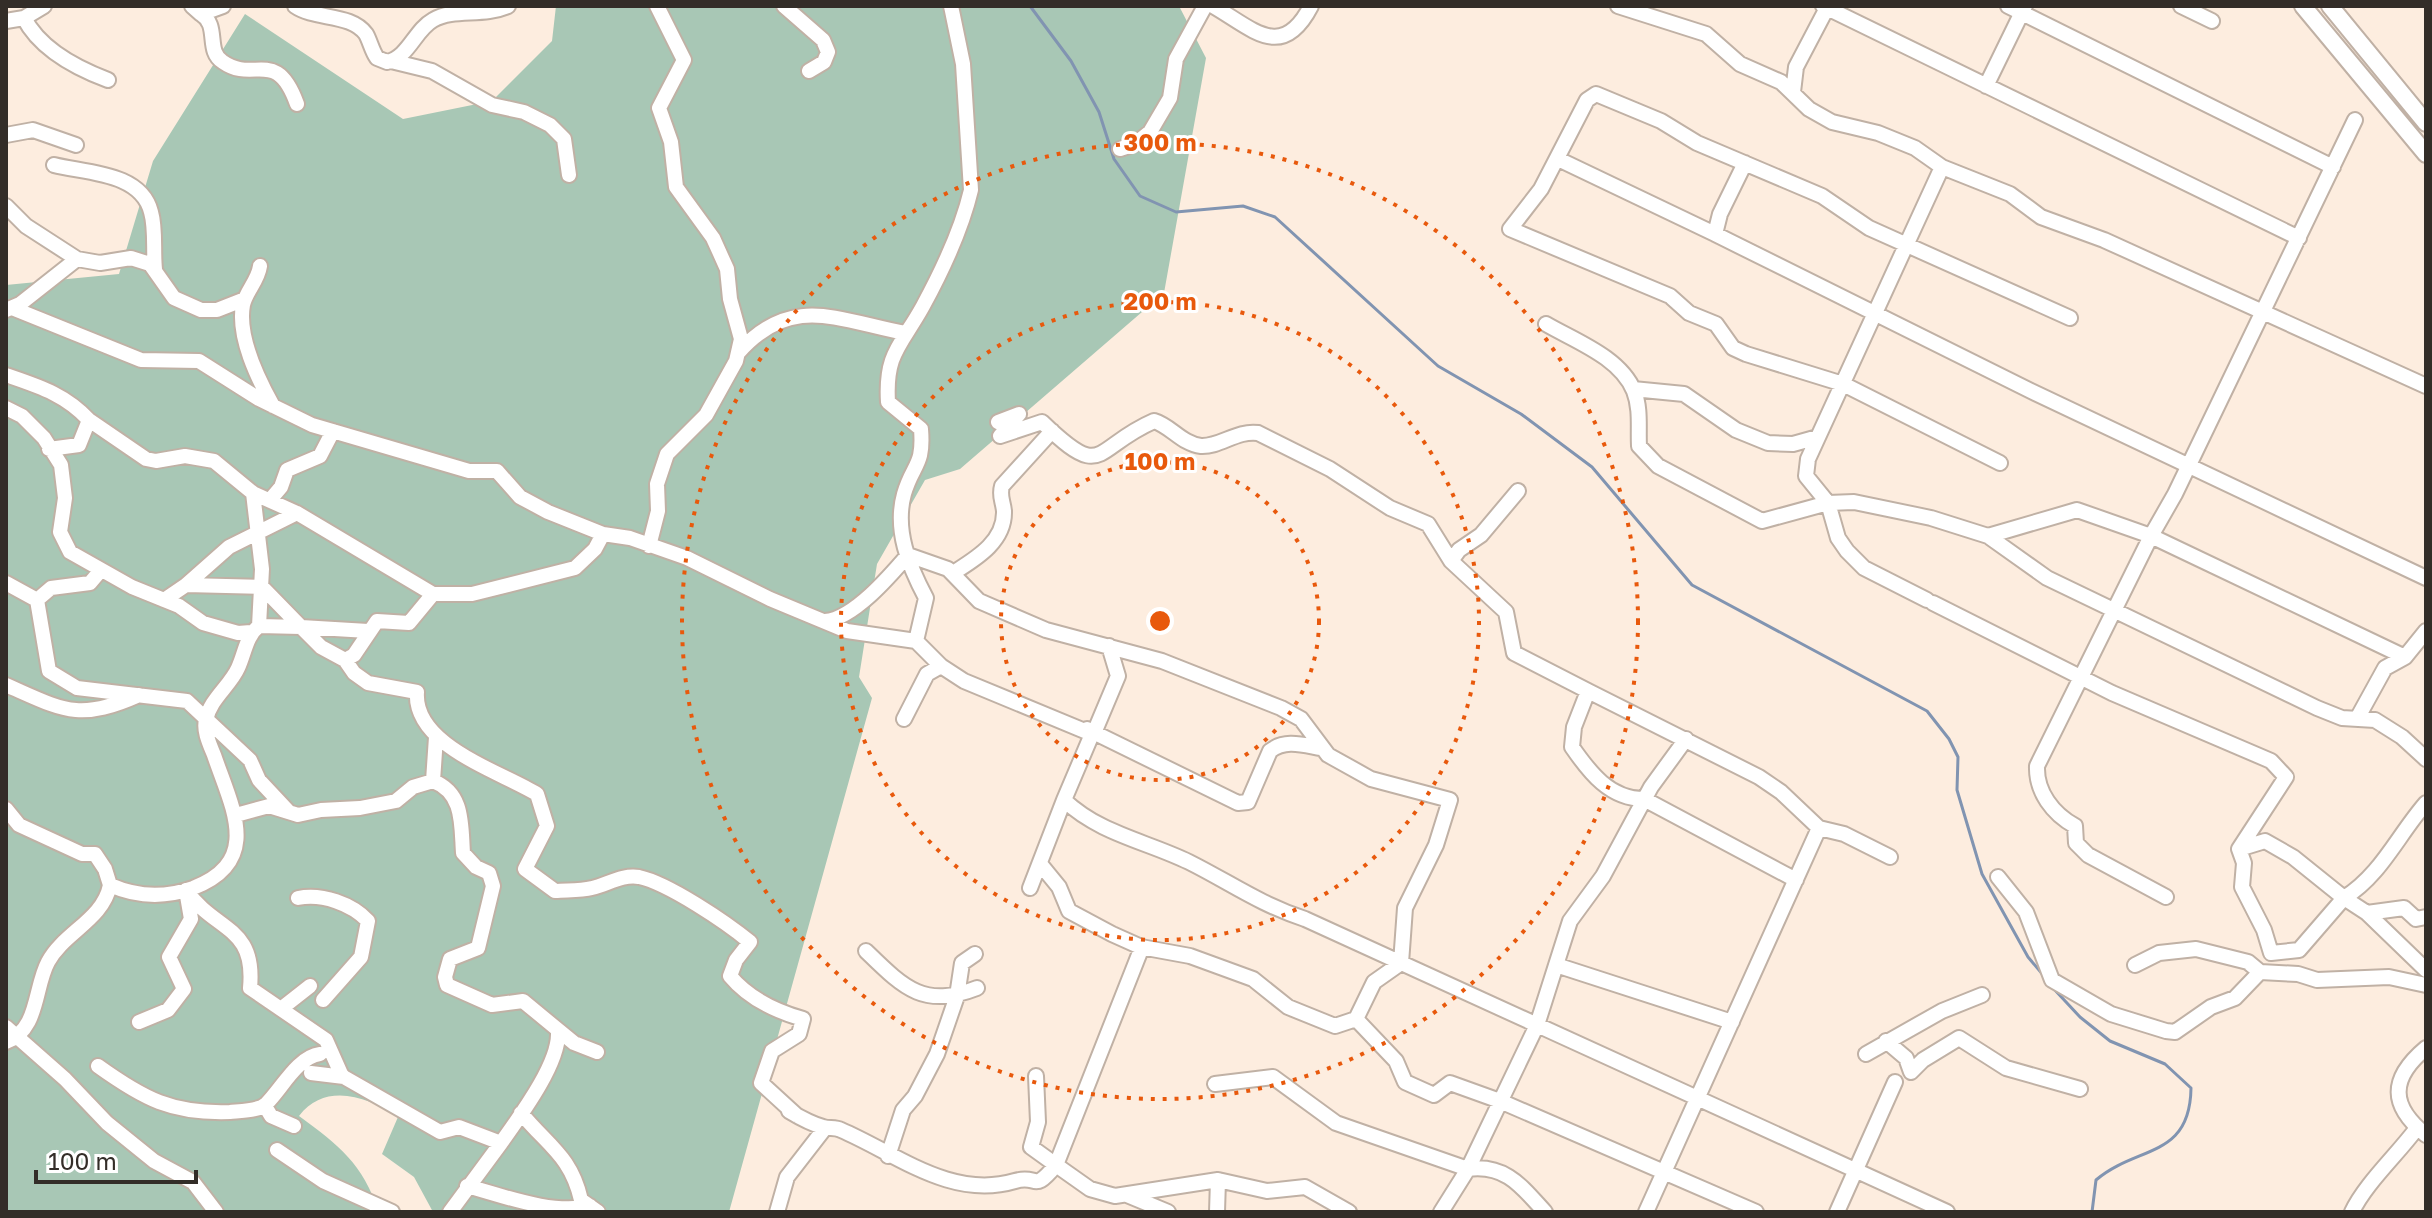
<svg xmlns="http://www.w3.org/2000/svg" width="2432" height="1218" font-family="'Golos Text',sans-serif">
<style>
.green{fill:#a8c7b5}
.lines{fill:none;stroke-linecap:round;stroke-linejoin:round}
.stream{stroke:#8194b1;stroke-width:3}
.minor-casing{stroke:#c0b1a5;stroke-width:18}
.major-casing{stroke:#c0b1a5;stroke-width:20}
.minor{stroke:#fff;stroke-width:14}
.major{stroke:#fff;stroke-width:16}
.ring{fill:none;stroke:#e8590c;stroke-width:4;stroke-dasharray:4 8}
.centre{fill:#e8590c;stroke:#fff;stroke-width:4}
.ring-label{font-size:24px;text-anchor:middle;font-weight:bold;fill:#e8590c;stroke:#fff;stroke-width:6;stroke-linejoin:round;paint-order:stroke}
</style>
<rect width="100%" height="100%" fill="#fdeddf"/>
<path class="green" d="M 556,6 L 1179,6 L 1206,58 L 1164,293 L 960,469 L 925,480 L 877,564 L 859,677 L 872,698 L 729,1212 L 433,1212 L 414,1177 L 382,1154 L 398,1117 C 367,1096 325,1082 299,1116 C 340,1146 362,1163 379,1212 L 6,1212 L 6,285 L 119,274 L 153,161 L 245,14 L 403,119 L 492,101 L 552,41 Z"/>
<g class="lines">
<path class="stream" d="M 1030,6 L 1071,61 L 1099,112 L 1114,159 L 1140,196 L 1176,212 L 1243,206 L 1275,217 L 1438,366 L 1521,414 L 1592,467 L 1692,585 L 1927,711 L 1949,739 L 1958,757 L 1957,790 L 1982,874 L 2028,957 L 2044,976
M 2053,988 L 2080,1017 L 2110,1041 L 2165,1064 L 2191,1088 C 2190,1159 2137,1145 2096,1180 L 2092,1212"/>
<g class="minor-casing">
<path id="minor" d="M 192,6 L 201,14 L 223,6
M 295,6 C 315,20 351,13 366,34 C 370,41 372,51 377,58 L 387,62 C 408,58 415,30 433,20 C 454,8 483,17 508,6
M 784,6 L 823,40 L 828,52 L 824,62 L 809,71
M 1213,6 C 1253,29 1282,62 1311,6
M 1618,6 L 1706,34 L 1740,64 L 1781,82 L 1809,109 L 1832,122 L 1878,133 L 1915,148 L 1942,167 L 2010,194 L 2041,217 L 2104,240 L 2426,386
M 1823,6 L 2299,238
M 2008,6 L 2333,167
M 2181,6 L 2212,21
M 201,14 C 220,25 205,51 223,62 C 254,84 276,46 297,104
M 24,18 C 40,49 76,68 108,80
M 6,21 L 24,18 L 44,6
M 391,61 L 432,71 L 492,105 L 524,112 L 550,125 L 564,139 L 569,175
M 1986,86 L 2025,6
M 1793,92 L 1796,67 L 1828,6
M 6,135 L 33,130 L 76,145
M 1120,149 L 1135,144 L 1150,132 L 1170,98 L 1176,59 L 1205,6
M 1558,159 L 1715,234
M 1745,163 L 1720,214 L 1715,234 L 2031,391 L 2426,578
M 54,165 C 85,173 141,172 151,212 C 156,229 153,251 155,269
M 6,206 L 26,226 L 77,259
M 260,266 C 258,281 246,291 243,305 C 237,337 258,379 273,406
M 12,308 L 141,360 L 199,361 L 259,399 L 312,425 L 469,471 L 497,471 L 520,497 L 548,512 L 603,534 L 630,538 L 687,558 L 770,599 L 847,631 L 916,641 L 941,666 L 964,681 L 1092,734 L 1064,800 C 1100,834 1146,841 1189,862 C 1231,883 1259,904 1305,919 L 1947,1212
M 6,310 L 20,304 L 77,259 L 100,263 L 131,258 L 150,264 L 174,298 L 201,310 L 217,310 L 245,299
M 1546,324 C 1575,341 1620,357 1634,391 C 1641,409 1638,428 1639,446 L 1658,466 L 1762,521 L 1828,503 L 1854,502 L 1931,518 L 1988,536 L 2077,510 L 2151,536 L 2175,494 L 2355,120
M 738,353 C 791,293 837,320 905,333
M 6,375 C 38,386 65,394 89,420
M 1633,389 L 1684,394 L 1736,430 L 1768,443 L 1793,444 L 1818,437
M 6,408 L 22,416 L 44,438 L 61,465 L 65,498 L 60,532 L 70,552 L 132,587 L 179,606 L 203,623 L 238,633 L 251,632
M 998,422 L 1019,414 L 1000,436 L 1042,422 C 1105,483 1092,448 1154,421 C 1171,426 1182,444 1201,446 C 1220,447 1237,430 1258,433 L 1330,469 L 1390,508 L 1428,524 L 1451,561 L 1506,612 L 1514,653 L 1588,691 L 1574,727 L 1572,747 C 1590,773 1610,799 1644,799 L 1796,880
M 49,449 L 79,445 L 89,420 L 146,459 L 156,461 L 185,456 L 214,461 L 253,493 L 297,513 L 433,594
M 2000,463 L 1843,384 L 1746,354 L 1733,348 L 1716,324 L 1689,313 L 1670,296 L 1510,229 L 1541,189 L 1587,100 L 1596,94 L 1661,121 L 1697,143 L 1822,196 L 1869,228 L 2070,318
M 270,500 L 281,487 L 287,470 L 320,456 L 333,431
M 1988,536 L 2047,578 L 2317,708 L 2342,718 L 2375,720 L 2402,737 L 2426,759
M 649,546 L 658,511 L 657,484 L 667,454 L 706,415 L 736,361 L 741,339 L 730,299 L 727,269 L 713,238 L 676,187 L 671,142 L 659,108 L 684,60 L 657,6
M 1451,561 L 1459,550 L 1481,535 L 1518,491
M 953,573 C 975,559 1005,542 1004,511 C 1003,501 999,496 1002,486 L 1052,431
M 6,583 L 37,600 L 49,671 L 77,688 L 187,701 L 250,760 L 259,780 L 288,811
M 186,585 L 229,547 L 297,513
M 37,600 L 51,588 L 90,583 L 101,570
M 164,600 L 186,585 L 262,587 L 301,627 L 368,631
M 1927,600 L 1864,568 L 1847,551 L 1838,538 L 1828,503 L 1806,476 L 1808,459 L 1942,167
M 1933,603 L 2112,693 L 2271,761 L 2286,777 L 2239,849 L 2244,863 L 2242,887 L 2264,930 L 2271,953 L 2299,950 L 2344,898 L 2367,913 L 2426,970
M 825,621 C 853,619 890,576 908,555 L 948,569 L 979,601 L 1046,630 L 1162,661 L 1281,708 L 1301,719 L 1328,755 L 1371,779 L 1450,800 L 1436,845 L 1405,908 L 1401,963 L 1374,982 L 1356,1019 L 1396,1061 L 1405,1082 L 1434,1095 L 1450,1083 L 1500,1101 L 1756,1212
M 259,626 L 301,627 L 321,647 L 345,660 L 354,673 L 368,683 L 417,692 C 413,745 499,771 537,794 L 547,826 L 525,869 L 555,891 C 567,890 580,891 592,888 C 607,885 622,874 639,877 C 668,883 727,923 750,942 L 736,960 L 730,976 C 749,999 775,1011 803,1019 L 799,1034 L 772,1051 L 761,1083 L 796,1115
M 916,641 L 926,598 C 909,566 894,530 904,494 C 913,463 924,467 921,429 L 888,402 C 885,353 901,346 923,306 C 942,271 962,228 971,190 L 963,64 L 951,6
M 345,660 L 354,655 L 377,621 L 409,623 L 433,594 L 472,594 L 575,568 L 595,549 L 603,534
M 6,685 C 63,710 78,722 139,695
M 1588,691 L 1759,777 L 1781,792 L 1819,828 L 1844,834 L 1890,857
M 2358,717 L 2385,668 L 2405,657 L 2426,631
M 904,719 L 927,674 L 941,666
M 1087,729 L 1238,803 L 1248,802 L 1270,751 C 1285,739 1303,745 1321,748
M 1094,733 L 1118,676 L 1109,646
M 433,781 C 464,793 461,824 463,853 L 476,867 L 489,873 L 493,886 L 478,948 L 450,959 L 445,977 L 447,985 L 492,1005 L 523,1001 L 574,1043 L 597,1052
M 6,809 L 19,825 L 82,854 L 95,854 L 105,869 L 110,885 C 137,897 165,898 193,888 C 263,861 232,808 214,755 C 210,745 203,731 206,720 C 210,699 230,686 238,668 C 245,653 246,636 259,626 L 262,569 L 253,493
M 236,815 L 269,806 L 298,815 L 321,810 L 360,808 L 396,801 L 413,787 L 433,781 L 436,737
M 2239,849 L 2265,841 L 2293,857 L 2344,898 C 2381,875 2398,835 2426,803
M 1041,865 L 1059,887 L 1069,911 L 1112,934 L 1141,947 L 1190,956 L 1253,979 L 1288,1007 L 1335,1026 L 1356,1019
M 1998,877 L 2026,912 L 2052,980 L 2111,1014 L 2166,1031 L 2175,1032 L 2211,1007 L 2235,998 L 2260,972 L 2298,974 L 2317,980 L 2389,977 L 2426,985
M 1030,888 L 1064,800
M 2166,897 L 2088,855 L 2076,843 L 2075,826 C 2053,814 2036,792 2037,766 L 2151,536 L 2405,657
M 298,898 C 322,893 352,904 368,921 L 361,957 L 323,1000
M 2367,913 L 2404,908 L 2416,919 L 2426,917
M 866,951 C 904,988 924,1009 977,988
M 1556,965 L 1732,1022
M 2135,965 L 2159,953 L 2196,949 L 2248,962 L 2260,972
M 282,1008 L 310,986
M 139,1022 L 168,1010 L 184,989 L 169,957 L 191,919 L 186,890 C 215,932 256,925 250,988 L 326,1040 L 342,1076 L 440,1132 L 459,1127 L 501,1143 C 520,1116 559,1064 558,1033
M 6,1027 L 65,1079 L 107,1123 L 154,1161 L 193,1182 L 216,1212
M 1886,1041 L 1906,1058 L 1911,1072 L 1923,1060 L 1959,1038 L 2006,1068 L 2080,1089
M 6,1042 C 39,1030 34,988 48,962 C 64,932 103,920 110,885
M 2426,1048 C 2389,1079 2390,1106 2426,1135
M 1866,1054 L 1942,1011 L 1982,995
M 98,1066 C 144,1099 172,1114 230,1112 C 240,1111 259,1111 266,1104 C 281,1090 297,1057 320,1054
M 311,1073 L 344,1077
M 1036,1076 L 1038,1122 L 1031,1147 L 1056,1165 L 1142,947
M 1215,1084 L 1273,1077 L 1336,1123 L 1468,1169 C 1506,1164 1522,1187 1545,1212
M 265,1106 L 271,1116 L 294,1126
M 789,1111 C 799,1117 812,1124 823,1127 C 829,1129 835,1127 841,1130 C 897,1154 951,1200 1015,1181 C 1039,1174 1032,1194 1056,1165 L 1090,1189 L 1115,1196 L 1218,1180 L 1267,1191 L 1305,1187 L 1349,1212
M 521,1113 C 548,1146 571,1156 581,1200 L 598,1212
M 277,1150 L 323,1181 L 392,1212
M 888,1156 L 903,1110 L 915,1096 L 937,1054 L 957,996 L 962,963 L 975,954
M 467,1186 C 504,1196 552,1215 590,1206
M 1127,1195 L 1168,1212
M 450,1212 L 501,1143
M 777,1212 L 787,1177 L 825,1128
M 1217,1212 L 1218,1180
M 1441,1212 L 1468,1169 L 1537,1025 L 1570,921 L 1603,876 L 1651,787 L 1686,739
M 1646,1212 L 1819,828
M 1837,1212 L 1895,1082
M 2352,1212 C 2365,1184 2397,1155 2417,1128"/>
</g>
<g class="major-casing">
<path id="major" d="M 2303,6 L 2426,154
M 2330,6 L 2426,123"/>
</g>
<use href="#minor" class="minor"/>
<use href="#major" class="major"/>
</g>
<g class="ring">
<circle cx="1160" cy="621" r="159"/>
<circle cx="1160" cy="621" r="319"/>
<circle cx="1160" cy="621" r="478"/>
</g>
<circle cx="1160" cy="621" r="12" class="centre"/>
<g class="ring-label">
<text x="1160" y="151">300 m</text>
<text x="1160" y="310">200 m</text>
<text x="1160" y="470">100 m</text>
</g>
<rect width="2432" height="1218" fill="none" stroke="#332d28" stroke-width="16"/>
<path d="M36 1170v12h160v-12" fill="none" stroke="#332d28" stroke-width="4"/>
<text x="48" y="1170" font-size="24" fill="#332d28" stroke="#ffffff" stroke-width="6" paint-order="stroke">100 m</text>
</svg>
